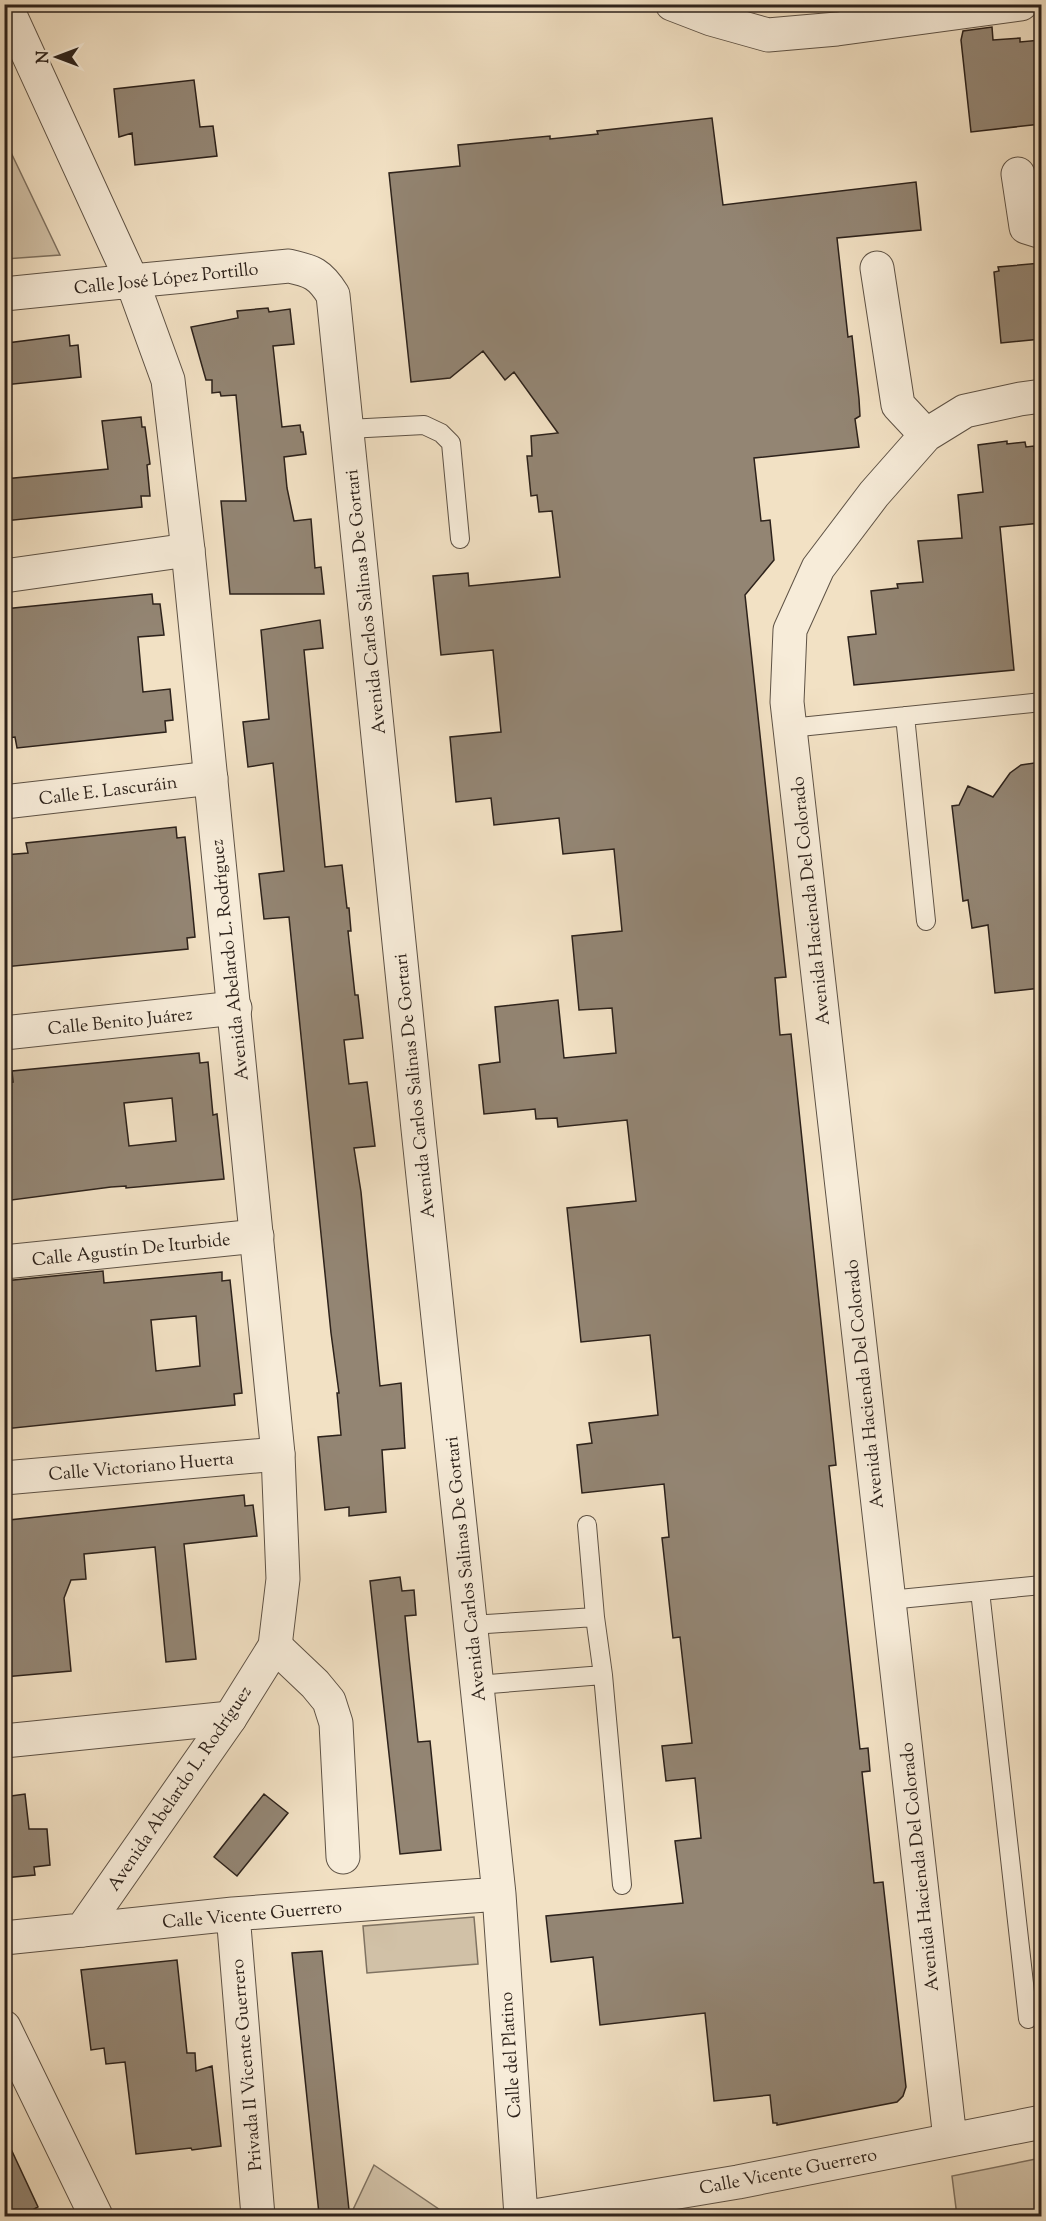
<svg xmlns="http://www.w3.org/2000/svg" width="1046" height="2221" font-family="'Sorts Mill Goudy',serif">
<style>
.green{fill:#d1c1a7;stroke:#7f7261;stroke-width:1.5}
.building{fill:#938573;stroke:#2d221b;stroke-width:1.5;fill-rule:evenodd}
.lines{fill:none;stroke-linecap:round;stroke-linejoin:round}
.service-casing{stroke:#5e5245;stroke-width:20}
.minor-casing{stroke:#5e5245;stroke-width:35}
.tertiary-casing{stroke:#5e5245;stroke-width:35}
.service{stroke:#f7ecd9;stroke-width:18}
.minor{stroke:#f7ecd9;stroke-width:33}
.tertiary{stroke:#f7ecd9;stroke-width:33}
.labels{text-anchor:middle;stroke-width:6;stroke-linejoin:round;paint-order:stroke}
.street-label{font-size:18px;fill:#2d221b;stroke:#f7ecd9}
</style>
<rect width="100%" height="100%" fill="#f2e1c4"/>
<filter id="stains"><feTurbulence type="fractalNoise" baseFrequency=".00333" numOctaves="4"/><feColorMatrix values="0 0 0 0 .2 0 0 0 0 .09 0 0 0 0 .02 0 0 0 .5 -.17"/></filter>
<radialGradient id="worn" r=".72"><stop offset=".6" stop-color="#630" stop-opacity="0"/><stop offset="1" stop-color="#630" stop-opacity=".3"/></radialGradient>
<path class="green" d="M 5,140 L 60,255 L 5,259 Z
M 474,1917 L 478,1964 L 367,1973 L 363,1926 Z
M 1041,2158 L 1041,2216 L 957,2216 L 952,2176 Z
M 374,2165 L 449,2216 L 350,2216 Z"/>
<path class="building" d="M 992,27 L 993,40 L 1020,38 L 1020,42 L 1041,40 L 1041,124 L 971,132 L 961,40 L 963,31 Z
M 194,80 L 200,127 L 213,126 L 217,156 L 135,165 L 132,133 L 119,137 L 114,89 Z
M 712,118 L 723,205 L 916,182 L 921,230 L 837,238 L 848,337 L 852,336 L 859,399 L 860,416 L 855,419 L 859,447 L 754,458 L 761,521 L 770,520 L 774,560 L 745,595 L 786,977 L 775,978 L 780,1035 L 791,1034 L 836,1465 L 829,1466 L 860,1749 L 868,1748 L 869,1759 L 870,1771 L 862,1772 L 874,1883 L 883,1882 L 906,2087 L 903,2096 L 897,2102 L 777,2125 L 777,2123 L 773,2123 L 770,2095 L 714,2101 L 705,2013 L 600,2025 L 593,1957 L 551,1962 L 546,1916 L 683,1903 L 675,1841 L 701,1838 L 695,1778 L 666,1781 L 662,1746 L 692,1743 L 680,1637 L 673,1638 L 662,1538 L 669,1537 L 664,1484 L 582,1493 L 577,1445 L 592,1443 L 589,1423 L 658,1415 L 650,1335 L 581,1342 L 567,1208 L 636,1201 L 627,1120 L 558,1127 L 557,1118 L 536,1119 L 535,1109 L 484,1114 L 479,1065 L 500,1062 L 495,1007 L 558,1000 L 564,1058 L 616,1053 L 612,1008 L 579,1010 L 572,936 L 622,931 L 614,849 L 563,854 L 559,818 L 494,825 L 491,798 L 456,802 L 450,737 L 501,732 L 493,650 L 441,655 L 433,576 L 468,573 L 469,586 L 560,577 L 552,511 L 539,512 L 537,495 L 531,496 L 527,456 L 532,456 L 531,436 L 558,433 L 514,372 L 505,380 L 483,351 L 450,378 L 411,382 L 389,173 L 460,166 L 458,145 L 550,136 L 550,139 L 598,134 L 597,131 Z
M 1041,263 L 1041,339 L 1001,343 L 994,272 L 999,271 L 998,267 Z
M 268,308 L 269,312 L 290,309 L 294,344 L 273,346 L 282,427 L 300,425 L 301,432 L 303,432 L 306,454 L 284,457 L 287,488 L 294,521 L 311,519 L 315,568 L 321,567 L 324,594 L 230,594 L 221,501 L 246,501 L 236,395 L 221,396 L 220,392 L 212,393 L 212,380 L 206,380 L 191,327 L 238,318 L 237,311 Z
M 69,335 L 70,346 L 78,345 L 81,377 L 4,385 L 7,343 Z
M 141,417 L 142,427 L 145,427 L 150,464 L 147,465 L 150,496 L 141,496 L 142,507 L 4,521 L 4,479 L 108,469 L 102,421 Z
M 1007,441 L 1007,444 L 1025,442 L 1026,447 L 1034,446 L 1041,517 L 1041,523 L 1000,527 L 1014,670 L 854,685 L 848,637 L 876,634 L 871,591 L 898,588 L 897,584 L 923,582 L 918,541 L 962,538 L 958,495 L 983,492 L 978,445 Z
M 152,594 L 153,604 L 160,604 L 164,635 L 138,637 L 143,692 L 170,689 L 173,720 L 165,721 L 166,732 L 17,748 L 15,737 L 8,738 L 4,702 L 4,609 Z
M 320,620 L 323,648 L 304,650 L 325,867 L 342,865 L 347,908 L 349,908 L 351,931 L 348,931 L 355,995 L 358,995 L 363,1038 L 344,1040 L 349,1084 L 367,1082 L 375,1146 L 354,1148 L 361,1192 L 380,1386 L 401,1383 L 405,1448 L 382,1450 L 386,1512 L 349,1516 L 349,1507 L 325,1510 L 318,1437 L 341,1435 L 337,1393 L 339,1393 L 331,1333 L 289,917 L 264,919 L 259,874 L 284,871 L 273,763 L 248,767 L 243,722 L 269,719 L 261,630 Z
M 1041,762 L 1041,988 L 995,993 L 988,925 L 972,928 L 968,900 L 963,901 L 952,806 L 959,805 L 968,786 L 993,797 L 1010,773 L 1021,765 Z
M 176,827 L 177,838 L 185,837 L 190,885 L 195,937 L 187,938 L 188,949 L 4,967 L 4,855 L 28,853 L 26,843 Z
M 199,1053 L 200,1063 L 208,1062 L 213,1115 L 217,1114 L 224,1179 L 126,1188 L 126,1186 L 111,1187 L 4,1201 L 4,1083 L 13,1082 L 12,1071 ZM 172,1098 L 176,1141 L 129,1146 L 124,1103 Z
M 103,1271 L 104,1283 L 222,1272 L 222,1281 L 230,1280 L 242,1393 L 234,1394 L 235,1405 L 4,1429 L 4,1281 ZM 196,1316 L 200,1366 L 156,1371 L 151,1320 Z
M 244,1495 L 245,1506 L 253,1505 L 257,1536 L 184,1544 L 196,1659 L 166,1662 L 155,1547 L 84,1554 L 86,1579 L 71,1580 L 64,1598 L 71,1671 L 4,1677 L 4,1531 L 10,1530 L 9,1520 Z
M 400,1577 L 402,1591 L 414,1590 L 416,1615 L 405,1616 L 409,1657 L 418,1742 L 430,1741 L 441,1850 L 400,1854 L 370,1581 Z
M 25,1794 L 29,1829 L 47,1829 L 50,1865 L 34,1867 L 35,1875 L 4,1878 L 4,1797 Z
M 264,1794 L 288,1813 L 237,1876 L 214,1857 Z
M 322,1951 L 349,2210 L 319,2214 L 292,1953 Z
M 177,1960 L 187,2053 L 195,2053 L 196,2071 L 212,2066 L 221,2146 L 192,2150 L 191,2148 L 136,2154 L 125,2062 L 106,2064 L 104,2048 L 91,2050 L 81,1970 Z
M 4,2134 L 38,2207 L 34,2209 L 38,2217 L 4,2217 Z"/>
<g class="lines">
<g class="service-casing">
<path id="service" d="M 348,429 L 424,425 L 441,433 L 451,443 L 460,539
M 905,716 L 926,921
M 790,728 L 1042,702
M 980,1591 L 1028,2019
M 889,1600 L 1042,1585
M 595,1617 L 603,1675
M 471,1625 L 595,1617 L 587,1525
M 477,1685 L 603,1675 L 622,1885"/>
</g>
<g class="minor-casing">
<path id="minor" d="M 5,4 L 132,281 L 289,266 C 312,271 320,274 333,295 L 418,1129 L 499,1894 L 521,2216
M 672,4 L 711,19 L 768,35 L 837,29 L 1021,4
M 1018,174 L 1026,227 L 1042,232
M 877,268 L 898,405 L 926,435
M 4,576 L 188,550
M 4,802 L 211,778
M 4,1033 L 235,1008
M 4,1262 L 257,1236
M 4,1478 L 278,1454
M 275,1646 L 315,1684 L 329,1701 L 336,1723 L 343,1857
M 4,1741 L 230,1718
M 233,1914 L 258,2216
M 82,1930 L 233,1914 L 499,1894
M 4,2027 L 96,2216
M 950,2139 L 787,702 L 790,630 L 818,568 L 874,494 L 926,435 L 965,411 L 1020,399 L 1042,396
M 534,2216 L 738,2182 L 1042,2122"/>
</g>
<g class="tertiary-casing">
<path id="tertiary" d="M 4,294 L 132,281 L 168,380 L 188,550 L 278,1454 L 283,1579 L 275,1646 L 230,1718 L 82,1930 L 4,1938"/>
</g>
<use href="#service" class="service"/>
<use href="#minor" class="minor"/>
<use href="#tertiary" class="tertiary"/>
</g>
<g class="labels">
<g class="street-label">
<text transform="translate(166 278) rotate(-6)" y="6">Calle José López Portillo</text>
<text transform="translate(365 602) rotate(-96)" y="6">Avenida Carlos Salinas De Gortari</text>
<text transform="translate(108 790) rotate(-7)" y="6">Calle E. Lascuráin</text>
<text transform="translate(810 901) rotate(-96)" y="6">Avenida Hacienda Del Colorado</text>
<text transform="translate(229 960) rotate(-96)" y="6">Avenida Abelardo L. Rodríguez</text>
<text transform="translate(120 1021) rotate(-6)" y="6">Calle Benito Juárez</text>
<text transform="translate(414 1086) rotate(-96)" y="6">Avenida Carlos Salinas De Gortari</text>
<text transform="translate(131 1249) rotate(-6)" y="6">Calle Agustín De Iturbide</text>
<text transform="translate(864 1384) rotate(-96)" y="6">Avenida Hacienda Del Colorado</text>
<text transform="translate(141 1466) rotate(-5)" y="6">Calle Victoriano Huerta</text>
<text transform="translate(465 1569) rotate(-96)" y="6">Avenida Carlos Salinas De Gortari</text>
<text transform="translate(179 1788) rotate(-56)" y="6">Avenida Abelardo L. Rodríguez</text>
<text transform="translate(919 1867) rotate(-96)" y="6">Avenida Hacienda Del Colorado</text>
<text transform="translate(252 1914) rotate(-5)" y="6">Calle Vicente Guerrero</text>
<text transform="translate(510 2055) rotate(-94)" y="6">Calle del Platino</text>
<text transform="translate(246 2065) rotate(-95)" y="6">Privada II Vicente Guerrero</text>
<text transform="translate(788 2171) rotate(-11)" y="6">Calle Vicente Guerrero</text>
</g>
</g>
<rect width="1046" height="2221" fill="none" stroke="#f2e1c4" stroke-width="24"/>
<rect x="6" y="6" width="1034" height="2209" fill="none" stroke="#2d221b" stroke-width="3"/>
<rect x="12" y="12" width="1022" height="2197" fill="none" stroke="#2d221b" stroke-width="1.5"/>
<g transform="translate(57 57) rotate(270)" stroke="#f7ecd9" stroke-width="4.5" paint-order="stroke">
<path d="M0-4.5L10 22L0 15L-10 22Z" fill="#2d221b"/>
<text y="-9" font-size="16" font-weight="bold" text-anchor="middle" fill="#2d221b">N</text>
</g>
<rect width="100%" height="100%" filter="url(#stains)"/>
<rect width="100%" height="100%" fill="url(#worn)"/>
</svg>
